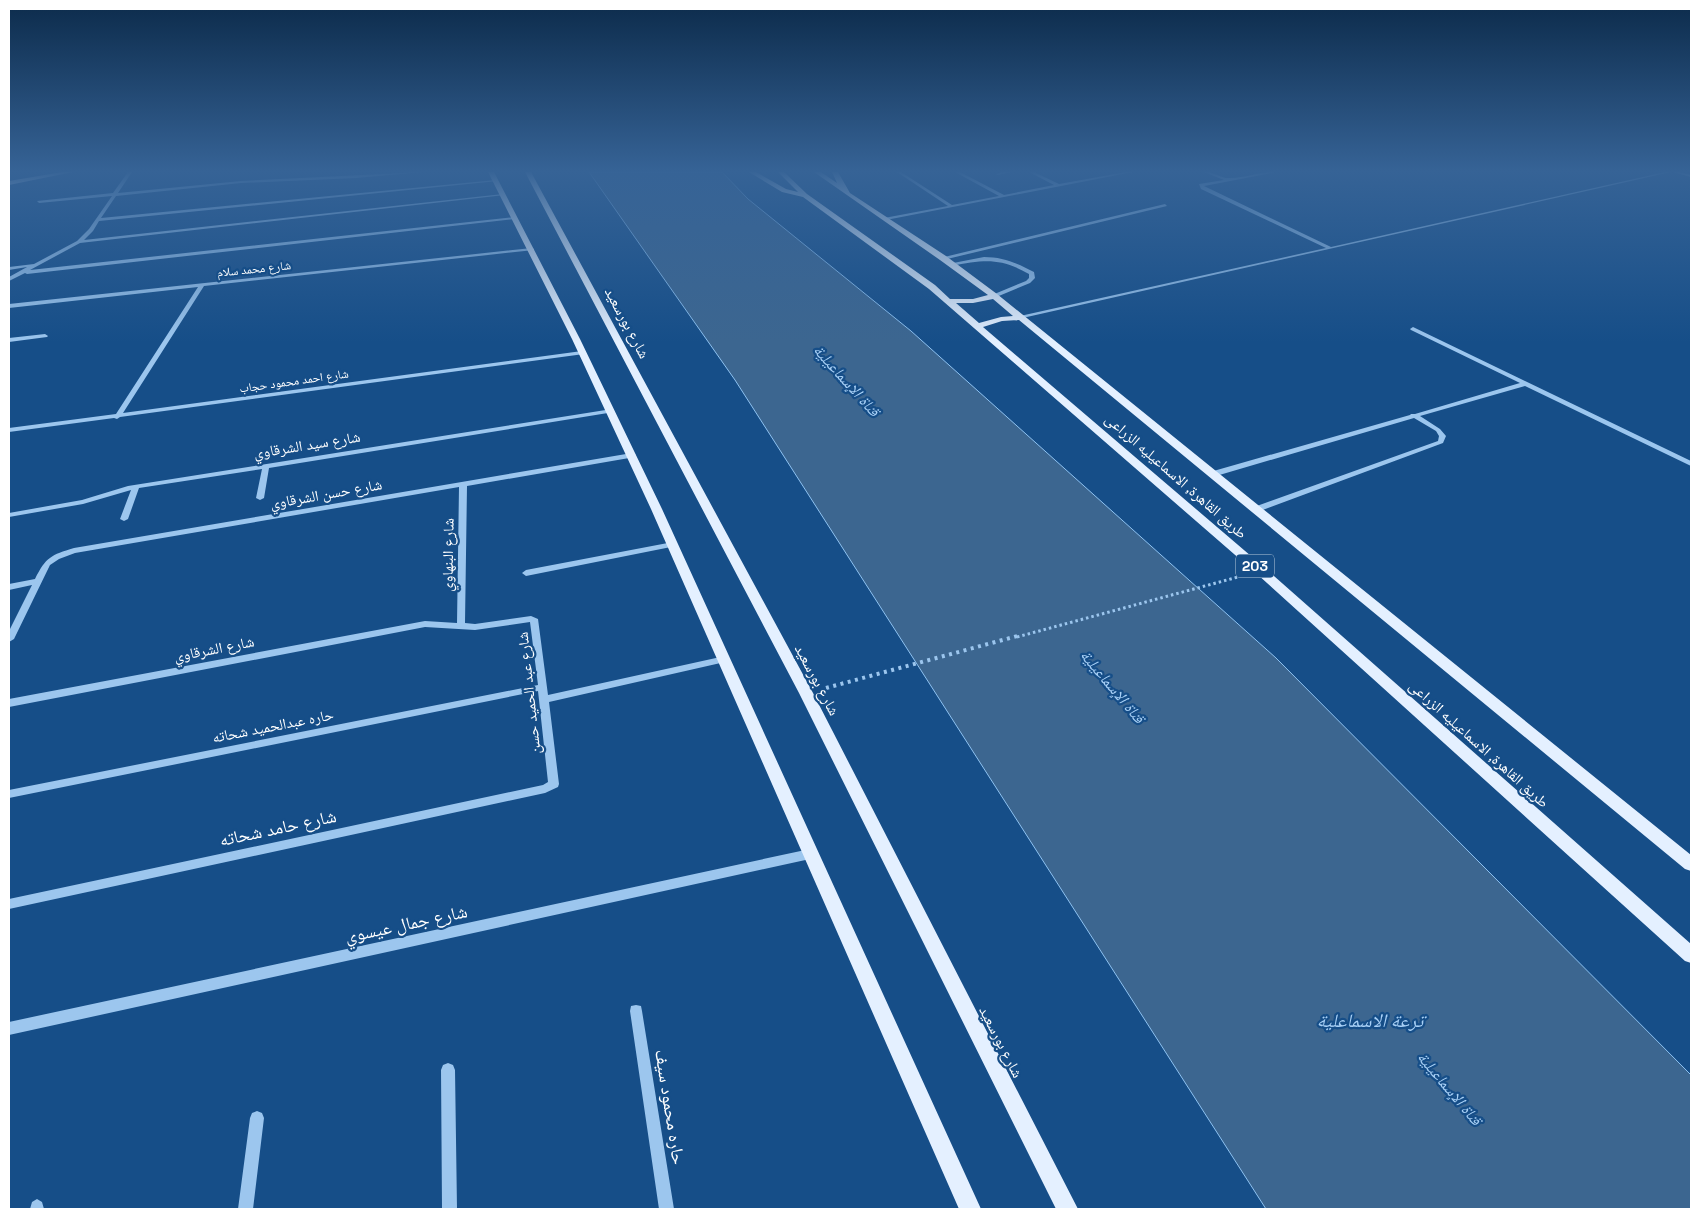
<svg xmlns="http://www.w3.org/2000/svg" width="1700" height="1218" font-family="'Space Grotesk','Noto Naskh Arabic',sans-serif">
<style>
.water{fill:#3c6690;stroke:#8ec2f1}
.lines{fill:none;stroke-linecap:round;stroke-linejoin:round}
.path-far1{stroke:#9cc6ee;stroke-width:3;stroke-dasharray:2.5 3;stroke-linecap:butt}
.path{stroke:#9cc6ee;stroke-width:4;stroke-dasharray:3 4.5;stroke-linecap:butt}
.minor{fill:#9cc6ee;fill-rule:evenodd}
.major{fill:#e4f0ff;fill-rule:evenodd}
.labels{text-anchor:middle;stroke-width:4.5;stroke-linejoin:round;paint-order:stroke}
.far-street-label{font-size:12px;fill:#fff;stroke:#164e88}
.shield{fill:#164e88;stroke:#b9cadb;stroke-width:1}
.shield-label{font-size:14px;font-weight:bold;fill:#fff}
.street-label{font-size:15px;fill:#fff;stroke:#164e88}
.water-label{font-size:16px;font-style:italic;fill:#a8d0f6;stroke:#164e88}
.near-street-label{font-size:18px;fill:#fff;stroke:#164e88}
.near-water-label{font-size:19px;font-style:italic;fill:#a8d0f6;stroke:#164e88}
</style>
<rect width="100%" height="100%" fill="#164e88"/>
<path class="water" d="M 589,172 L 722,172 L 748,199 L 911,331 L 1276,658 L 1691,1075 L 1691,1209 L 1266,1209 L 735,380 Z"/>
<g class="lines">
<path class="path-far1" d="M 1017,637 L 1238,577"/>
<path class="path" d="M 826,688 L 1021,635"/>
<path class="minor" d="M 128,172 L 132,172 L 118,193 L 241,181 L 423,172 L 356,178 L 241,183 L 116,196 L 101,218 L 496,180 L 498,181 L 99,221 L 93,231 L 84,240 L 503,194 L 505,195 L 80,243 L 30,270 L 515,217 L 517,218 L 515,219 L 27,274 L 25,273 L 9,281 L 9,277 L 27,267 L 9,270 L 9,267 L 34,264 L 77,241 L 89,229 L 112,196 L 39,203 L 37,201 L 113,193 Z
M 897,172 L 901,172 L 952,205 L 999,196 L 955,172 L 960,172 L 1004,195 L 1054,185 L 1029,172 L 1034,172 L 1059,184 L 1126,172 L 1133,172 L 886,220 L 884,220 L 884,218 L 948,206 Z
M 1004,172 L 1011,172 L 998,175 L 996,174 Z
M 1204,172 C 1213,171 1222,179 1230,178 C 1245,178 1259,172 1274,172 L 1272,173 L 1204,186 L 1331,247 L 1665,172 L 1671,172 L 1018,319 L 1018,317 L 1020,316 L 1326,248 L 1201,189 L 1199,184 L 1224,180 Z
M 1673,172 L 1679,172 L 1691,175 L 1691,177 Z
M 1165,204 L 1167,206 L 943,260 L 940,258 Z
M 532,248 L 534,249 L 534,250 L 204,286 L 123,413 L 582,351 L 585,353 L 584,354 L 120,417 L 117,419 L 114,418 L 9,432 L 9,428 L 116,414 L 198,287 L 9,308 L 9,304 Z
M 984,257 C 1003,257 1017,263 1034,272 L 1035,278 L 1030,283 L 994,298 L 992,297 L 992,295 L 1026,281 L 1029,278 L 1029,274 C 999,257 984,260 951,266 L 948,264 Z
M 1413,327 L 1691,461 L 1691,466 L 1525,386 L 1420,416 L 1440,429 L 1446,436 L 1443,443 L 1260,511 L 1257,511 L 1253,509 L 1254,507 L 1438,441 L 1439,436 L 1436,431 L 1414,418 L 1216,476 L 1210,476 L 1210,472 L 1410,415 L 1411,414 L 1415,414 L 1520,383 L 1411,330 L 1410,329 Z
M 45,334 L 48,336 L 47,337 L 9,342 L 9,338 Z
M 612,409 L 614,410 L 614,412 L 269,468 L 264,498 L 260,500 L 256,498 L 262,469 L 139,488 L 128,519 L 124,521 L 120,519 L 131,490 L 83,504 L 9,517 L 9,513 L 82,500 L 128,486 Z
M 632,453 L 636,455 L 635,457 L 467,486 L 465,623 L 475,624 L 531,616 L 538,619 L 548,695 L 725,656 L 728,657 L 730,659 L 728,661 L 725,662 L 549,702 L 559,784 L 558,787 L 545,793 L 9,909 L 9,899 L 543,785 L 548,782 L 538,691 L 9,798 L 9,790 L 538,685 L 530,622 L 475,630 L 425,627 L 9,707 L 9,699 L 425,621 L 457,623 L 459,487 L 75,553 L 59,559 L 50,565 L 14,639 L 9,642 L 9,631 L 32,585 L 9,590 L 9,584 L 35,579 C 46,557 51,555 74,548 Z
M 673,542 L 676,542 L 677,544 L 676,546 L 526,576 L 522,573 L 526,570 Z
M 810,849 L 814,851 L 816,854 L 814,857 L 810,859 L 9,1035 L 9,1022 Z
M 636,1005 L 641,1006 L 642,1011 L 674,1209 L 659,1209 L 630,1011 L 631,1006 Z
M 448,1063 L 453,1065 L 455,1070 L 457,1209 L 442,1209 L 441,1070 L 443,1065 Z
M 257,1111 L 262,1113 L 264,1118 L 253,1209 L 238,1209 L 250,1118 L 252,1113 Z
M 37,1199 L 42,1202 L 44,1209 L 30,1209 L 32,1202 Z"/>
<path class="major" d="M 62,172 L 73,172 L 9,185 L 9,181 Z
M 488,172 L 494,172 L 580,339 L 662,509 L 981,1209 L 959,1209 L 651,509 L 572,339 Z
M 525,172 L 531,172 L 813,693 L 1078,1209 L 1056,1209 L 799,693 Z
M 749,172 L 756,172 L 786,189 L 798,192 L 778,172 L 784,172 L 807,194 L 935,285 L 950,299 L 973,299 L 988,295 L 940,260 L 814,172 L 821,172 L 837,183 L 832,172 L 838,172 L 850,193 L 946,256 L 997,294 L 1691,855 L 1691,871 L 1685,869 L 1019,320 L 1002,321 L 983,327 L 1265,568 L 1691,944 L 1691,963 L 1685,961 L 1257,574 L 929,289 L 803,197 L 782,192 ZM 993,299 L 1013,316 L 1001,317 L 979,323 L 956,303 L 973,303 Z"/>
</g>
<linearGradient id="sky" x2="0" y2="1"><stop stop-color="#0c2b4b"/><stop offset="0.5" stop-color="#366396"/><stop offset="1" stop-color="#366396" stop-opacity="0"/></linearGradient>
<rect width="1700" height="342" fill="url(#sky)"/>
<g class="labels">
<g class="far-street-label">
<text transform="translate(254 269) rotate(-6)" y="4">شارع محمد سلام</text>
<text transform="translate(294 381) rotate(-8)" y="4">شارع احمد محمود حجاب</text>
</g>
<rect class="shield" x="1236" y="554.5" width="38" height="23" rx="4"/>
<g class="shield-label">
<text x="1255" y="571">203</text>
</g>
<g class="street-label">
<text transform="translate(627 323) rotate(62)" y="5">شارع بورسعيد</text>
<text transform="translate(307 445) rotate(-9)" y="5">شارع سيد الشرقاوي</text>
<text transform="translate(1176 476) rotate(41)" y="5">طريق القاهرة, الاسماعيليه الزراعى</text>
<text transform="translate(326 494) rotate(-10)" y="5">شارع حسن الشرقاوي</text>
<text transform="translate(448 555) rotate(-89)" y="5">شارع البنهاوي</text>
<text transform="translate(214 649) rotate(-11)" y="5">شارع الشرقاوي</text>
<text transform="translate(817 680) rotate(62)" y="5">شارع بورسعيد</text>
<text transform="translate(529 693) rotate(-96)" y="5">شارع عبد الحميد حسن</text>
<text transform="translate(273 726) rotate(-11)" y="5">حاره عبدالحميد شحاته</text>
<text transform="translate(1479 744) rotate(42)" y="5">طريق القاهرة, الاسماعيليه الزراعى</text>
<text transform="translate(1001 1042) rotate(63)" y="5">شارع بورسعيد</text>
</g>
<g class="water-label">
<text transform="translate(847 380) rotate(48)" y="6">قناة الإسماعيلية</text>
<text transform="translate(1113 686) rotate(50)" y="6">قناة الإسماعيلية</text>
<text transform="translate(1450 1088) rotate(50)" y="6">قناة الإسماعيلية</text>
</g>
<g class="near-street-label">
<text transform="translate(278 828) rotate(-12)" y="6">شارع حامد شحاته</text>
<text transform="translate(406 924) rotate(-12)" y="6">شارع جمال عيسوي</text>
<text transform="translate(670 1107) rotate(81)" y="6">حاره محمود سيف</text>
</g>
<g class="near-water-label">
<text x="1370" y="1027">ترعة الاسماعلية</text>
</g>
</g>
<rect width="1700" height="1218" fill="none" stroke="#ffffff" stroke-width="20"/>
</svg>
